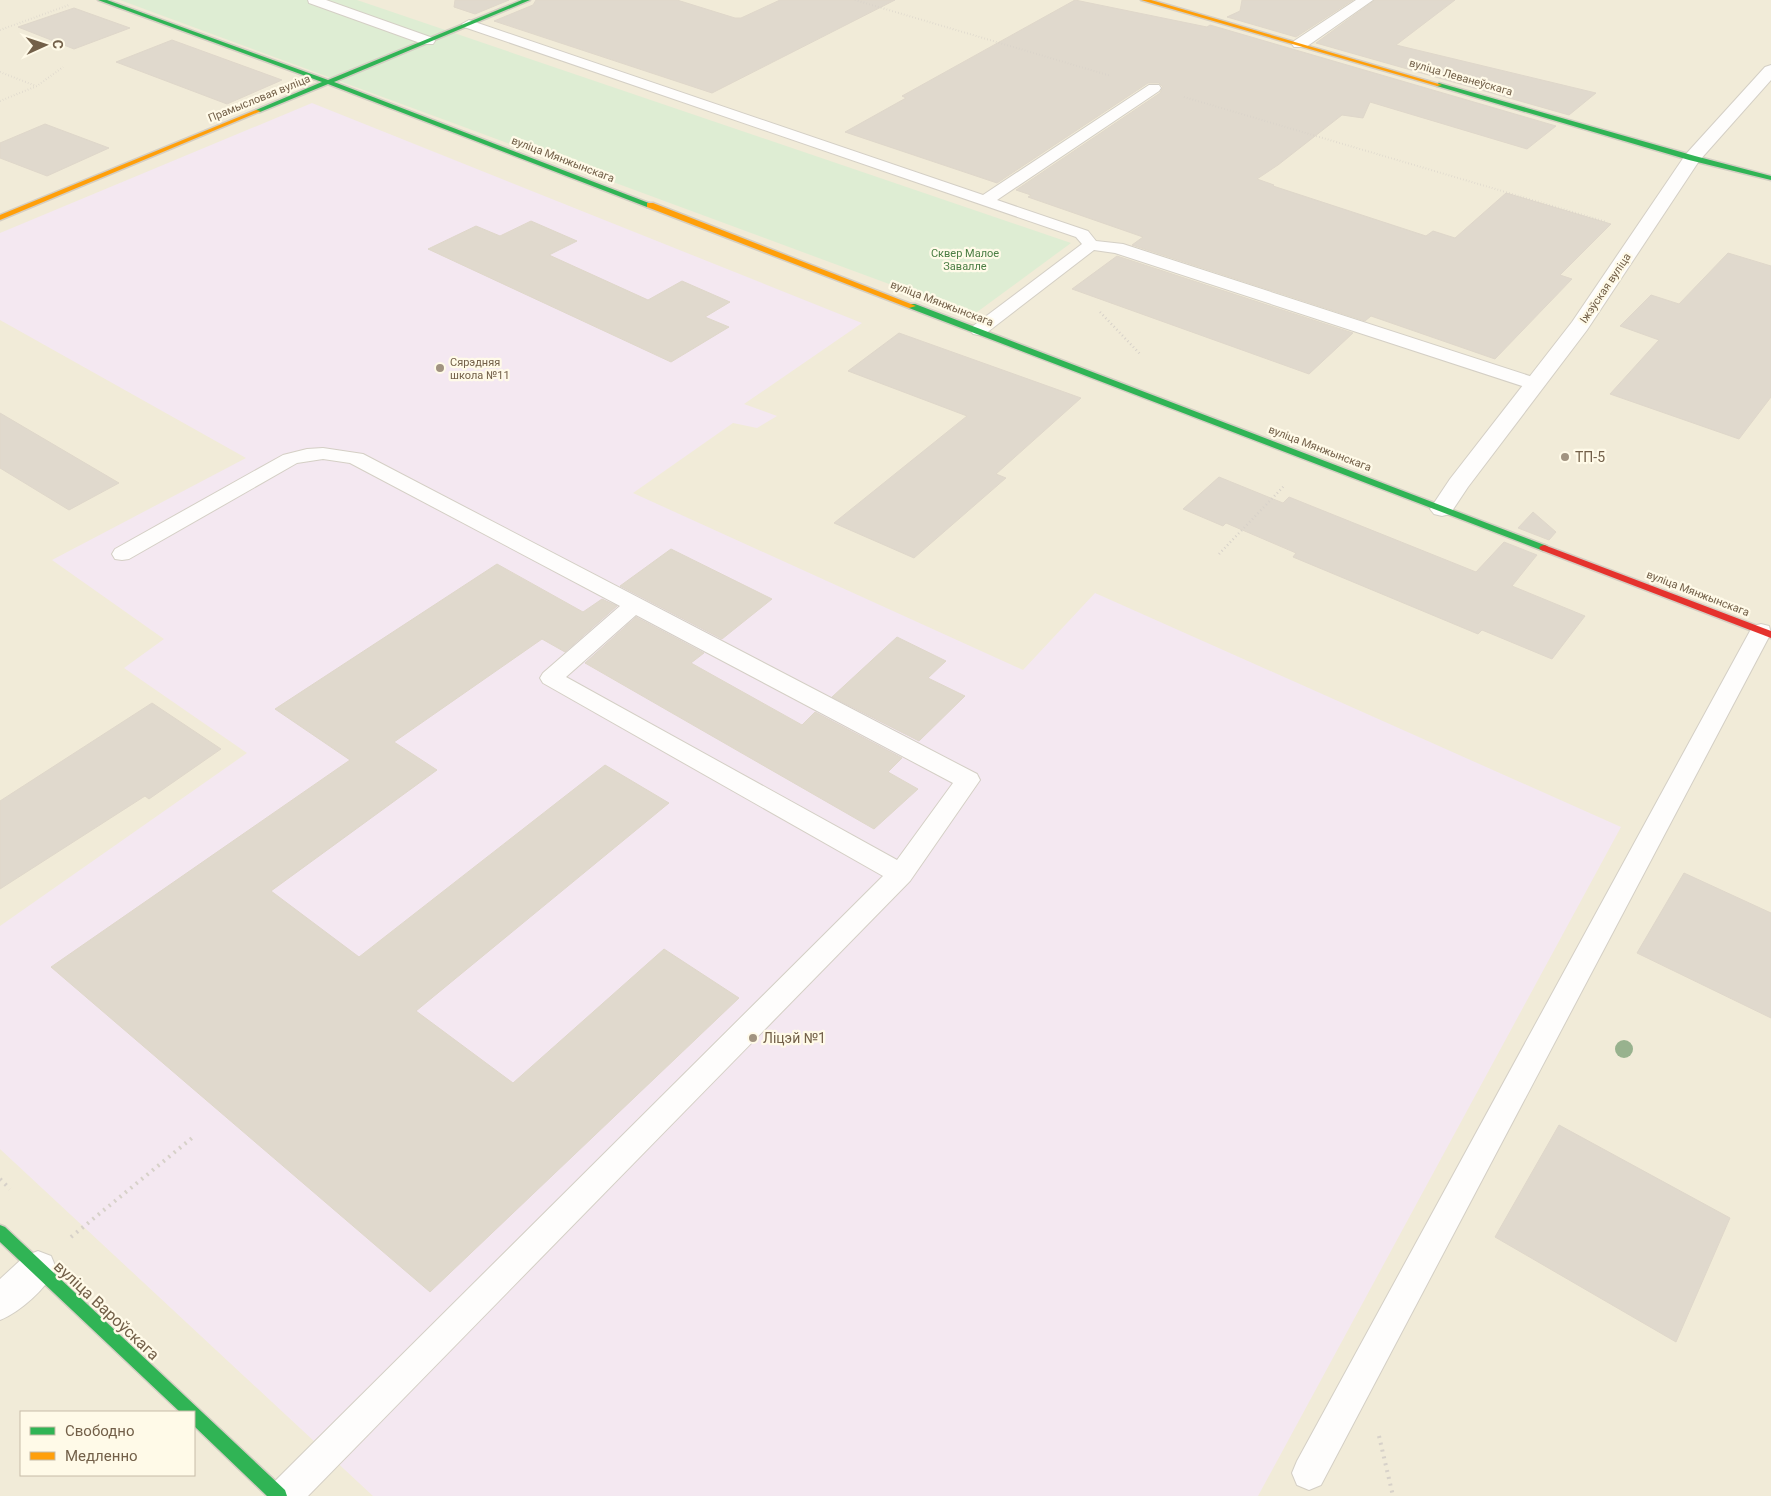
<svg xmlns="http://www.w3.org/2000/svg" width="1771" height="1496" font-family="Roboto,sans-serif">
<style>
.residential{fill:#f1ebd8;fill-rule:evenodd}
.education{fill:#f4e8f1}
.green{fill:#deedd3}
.building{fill:#e0d9cd;stroke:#dfd7ca}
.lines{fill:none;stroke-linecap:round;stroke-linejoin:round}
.lane-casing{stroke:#d4cfc5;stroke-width:2}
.street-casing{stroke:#d4cfc5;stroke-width:2}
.fast-casing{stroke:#d4cec3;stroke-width:3}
.slow-casing{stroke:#d4cec3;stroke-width:3}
.jam-casing{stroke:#d4cec3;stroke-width:3}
.path-far2{stroke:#d7d1c9;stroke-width:2;stroke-dasharray:0.5 2.5;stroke-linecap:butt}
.path-far1{stroke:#d7d1c9;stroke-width:2.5;stroke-dasharray:1 3;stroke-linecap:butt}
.path{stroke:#d7d1c9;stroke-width:4;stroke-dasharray:2 5;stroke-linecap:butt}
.lane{fill:#fefdfc;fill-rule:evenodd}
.street{fill:#fefdfc;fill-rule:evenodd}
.fast{fill:#30b455;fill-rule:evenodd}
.slow{fill:#ff9f0a;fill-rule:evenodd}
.jam{fill:#e5322d;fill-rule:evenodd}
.tree{fill:#98b28e}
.poi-dot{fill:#a19381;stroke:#fffae8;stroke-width:2}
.labels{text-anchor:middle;stroke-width:4.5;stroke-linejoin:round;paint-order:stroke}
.far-street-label{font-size:11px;fill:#736049;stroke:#fffae8}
.far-park-label{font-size:11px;fill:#4b7e44;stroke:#fffae8}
.far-poi-label{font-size:11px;fill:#736049;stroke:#fffae8;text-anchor:start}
.poi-label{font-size:14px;fill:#736049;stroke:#fffae8;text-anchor:start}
.near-street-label{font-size:16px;fill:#736049;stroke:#fffae8}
</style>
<rect width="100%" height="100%" fill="#f6f2e8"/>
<path class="residential" d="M 0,0 L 1771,0 L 1771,1496 L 0,1496 ZM 21,1412 L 194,1412 L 194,1475 L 21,1475 Z"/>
<path class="education" d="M 312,103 L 862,323 L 744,404 L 777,416 L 757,428 L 733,423 L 633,493 L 1023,670 L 1095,593 L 1621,827 L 1258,1496 L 373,1496 L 0,1149 L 0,926 L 247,753 L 124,668 L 164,639 L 52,560 L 246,458 L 0,320 L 0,233 Z"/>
<path class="green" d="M 120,0 L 357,0 L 1071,243 L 973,315 Z"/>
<path class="building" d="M 455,0 L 509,0 L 475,14 L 454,7 Z
M 536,0 L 677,0 L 735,18 L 741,18 L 780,0 L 895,0 L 712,93 L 494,21 L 533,5 Z
M 1075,0 L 1207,27 L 1210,25 L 1556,126 L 1527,149 L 1370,102 L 1363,118 L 1342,115 L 1278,165 L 1257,179 L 1274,185 L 1273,186 L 1426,236 L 1433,231 L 1455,238 L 1506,193 L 1611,224 L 1560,275 L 1572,279 L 1495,359 L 1371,316 L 1365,321 L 1132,245 L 1143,237 L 1028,197 L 1031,195 L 1016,190 L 1160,93 L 1163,87 L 1159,83 L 1148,83 L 997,183 L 845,132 L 906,98 L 902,96 Z
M 1242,0 L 1353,0 L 1296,37 L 1227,17 L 1240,11 Z
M 1375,0 L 1455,0 L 1396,45 L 1596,93 L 1569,115 L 1316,43 Z
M 74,8 L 130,28 L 74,49 L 18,27 Z
M 172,40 L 282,80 L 227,104 L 116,62 Z
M 45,124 L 109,148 L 47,176 L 0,158 L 0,143 Z
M 531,221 L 577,241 L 549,255 L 648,300 L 682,281 L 730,302 L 705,317 L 729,327 L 671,362 L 428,249 L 476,226 L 500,236 Z
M 1728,253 L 1771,266 L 1771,397 L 1739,439 L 1610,394 L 1659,340 L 1620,326 L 1651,295 L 1679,304 Z
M 1117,256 L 1353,333 L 1309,374 L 1072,289 Z
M 899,333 L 1081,398 L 996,474 L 1006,478 L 914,558 L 834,523 L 967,416 L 848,371 Z
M 0,413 L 119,483 L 69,510 L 0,468 Z
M 1219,477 L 1283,503 L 1289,497 L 1476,572 L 1504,542 L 1537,555 L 1512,586 L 1585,616 L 1552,659 L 1482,630 L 1478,634 L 1293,557 L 1296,553 L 1226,523 L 1223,526 L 1183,509 Z
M 1533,512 L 1556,532 L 1549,540 L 1518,528 Z
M 671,549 L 772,599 L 722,639 L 620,586 Z
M 497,564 L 583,612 L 602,599 L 617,606 L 565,652 L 542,639 L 394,742 L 437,770 L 271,891 L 359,957 L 605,765 L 669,803 L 416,1011 L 513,1083 L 664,949 L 739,998 L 430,1292 L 51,967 L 350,760 L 275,709 Z
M 636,617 L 704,653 L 691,663 L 802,725 L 815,712 L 902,758 L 888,772 L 918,789 L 874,829 L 585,663 Z
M 897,637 L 946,661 L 928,678 L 965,696 L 919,741 L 832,697 Z
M 152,703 L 221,749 L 149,799 L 145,796 L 0,889 L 0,801 Z
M 1684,873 L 1771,913 L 1771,1018 L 1637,953 Z
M 1559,1125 L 1730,1218 L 1676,1342 L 1495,1237 Z"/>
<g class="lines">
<g class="lane-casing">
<path id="lane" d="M 308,0 L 326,0 L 433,38 L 435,41 L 433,44 L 423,44 L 309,3 Z
M 469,20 L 983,195 L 1149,85 L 1159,85 L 1161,88 L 1159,91 L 997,200 L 1088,231 L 1096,241 L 1123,244 L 1542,380 L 1544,384 L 1542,388 L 1535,390 L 1528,388 L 1115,253 L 1094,250 L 985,334 L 979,335 L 973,334 L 970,330 L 973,326 L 1082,244 L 1076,237 L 464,27 L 462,24 Z
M 323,448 L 363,454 L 977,774 L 980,780 L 910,881 L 308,1496 L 267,1496 L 272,1484 L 883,876 L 543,683 L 540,678 L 543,673 L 620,606 L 350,463 L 323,459 L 297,463 L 129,559 L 122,560 L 115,559 L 112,554 L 115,549 L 283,455 L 307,449 ZM 636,615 L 953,783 L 897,860 L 566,677 Z
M 1761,624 L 1769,626 L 1771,633 L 1321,1485 L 1309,1490 L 1297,1485 L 1292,1473 L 1297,1461 L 1750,631 L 1753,626 Z"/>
</g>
<g class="street-casing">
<path id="street" d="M 1356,0 L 1373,0 L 1306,47 L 1294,47 L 1292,44 L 1294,41 Z
M 1771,65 L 1771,80 L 1699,161 L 1587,330 L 1468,487 L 1450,514 L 1442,516 L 1434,514 L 1430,509 L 1450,479 L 1572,322 L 1686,154 L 1765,67 Z
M 38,1251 L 51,1256 L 56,1268 C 47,1288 20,1312 0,1320 L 0,1279 L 25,1256 Z"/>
</g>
<g class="fast-casing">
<path id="fast" d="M 98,0 L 107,0 L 328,80 L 522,0 L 530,0 L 334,82 L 654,205 L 647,207 L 328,84 L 260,112 L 256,112 L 256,110 L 322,82 Z
M 1439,83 L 1695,156 L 1771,176 L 1771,180 L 1689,160 L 1437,86 L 1436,85 Z
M 909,304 L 915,304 L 1547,546 L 1549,548 L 1544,551 L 1541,550 L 909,308 Z
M 0,1225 L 5,1227 L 285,1490 L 287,1496 L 267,1496 L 194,1426 L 194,1412 L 180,1412 L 0,1242 Z"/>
</g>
<g class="slow-casing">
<path id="slow" d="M 1141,0 L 1151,0 L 1442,85 L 1437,86 Z
M 256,110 L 261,111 L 0,220 L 0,215 Z
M 647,203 L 653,203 L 916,306 L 909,308 L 647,207 Z"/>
</g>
<g class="jam-casing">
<path id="jam" d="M 1544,545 L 1771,631 L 1771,638 L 1541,550 L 1539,548 L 1541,546 Z"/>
</g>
<path class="path-far2" d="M 855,0 L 1111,76
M 0,30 L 69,5
M 0,72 L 36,86
M 1184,97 L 1607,222
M 0,101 L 37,86 L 63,67"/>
<path class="path-far1" d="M 1100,312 L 1141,355
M 1219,554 L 1284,486"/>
<path class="path" d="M 0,1179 L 10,1189
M 71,1237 L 192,1138
M 1379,1436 L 1393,1496"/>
<use href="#lane" class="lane"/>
<use href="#street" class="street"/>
<use href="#fast" class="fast"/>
<use href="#slow" class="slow"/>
<use href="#jam" class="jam"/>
</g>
<circle class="tree" cx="1624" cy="1049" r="9"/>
<g class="poi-dot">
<circle cx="440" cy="368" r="5"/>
<circle cx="1565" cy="457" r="5"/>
<circle cx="753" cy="1038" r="5"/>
</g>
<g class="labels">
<g class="far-street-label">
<text transform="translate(1461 77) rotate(16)" y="4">вуліца Леванеўскага</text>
<text transform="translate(259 98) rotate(-22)" y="4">Прамысловая вуліца</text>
<text transform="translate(563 159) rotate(21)" y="4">вуліца Мянжынскага</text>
<text transform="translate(1605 288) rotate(-56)" y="4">Іжэўская вуліца</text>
<text transform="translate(942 303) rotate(21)" y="4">вуліца Мянжынскага</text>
<text transform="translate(1320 448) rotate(21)" y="4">вуліца Мянжынскага</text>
<text transform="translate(1698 593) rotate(21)" y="4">вуліца Мянжынскага</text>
</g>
<g class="far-park-label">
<text x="965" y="257">Сквер Малое<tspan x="965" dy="13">Завалле</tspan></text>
</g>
<g class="far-poi-label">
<text x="450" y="366">Сярэдняя<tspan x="450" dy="13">школа №11</tspan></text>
</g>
<g class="poi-label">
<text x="1575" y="462">ТП-5</text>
<text x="763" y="1043">Ліцэй №1</text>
</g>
<g class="near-street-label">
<text transform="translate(107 1310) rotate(43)" y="6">вуліца Вароўскага</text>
</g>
</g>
<rect x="20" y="1411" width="175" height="65" fill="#fffae8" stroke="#c7bca8"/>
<rect x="30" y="1427" width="25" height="8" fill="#30b455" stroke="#c7bca8"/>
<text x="65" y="1436" font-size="15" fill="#736049">Свободно</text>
<rect x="30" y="1452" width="25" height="8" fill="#ff9f0a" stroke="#c7bca8"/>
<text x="65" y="1461" font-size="15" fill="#736049">Медленно</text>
<g transform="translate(45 45) rotate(87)" stroke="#fffae8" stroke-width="4" paint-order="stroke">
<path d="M0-4L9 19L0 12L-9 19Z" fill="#736049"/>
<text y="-8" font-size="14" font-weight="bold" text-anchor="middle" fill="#736049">С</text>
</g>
</svg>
